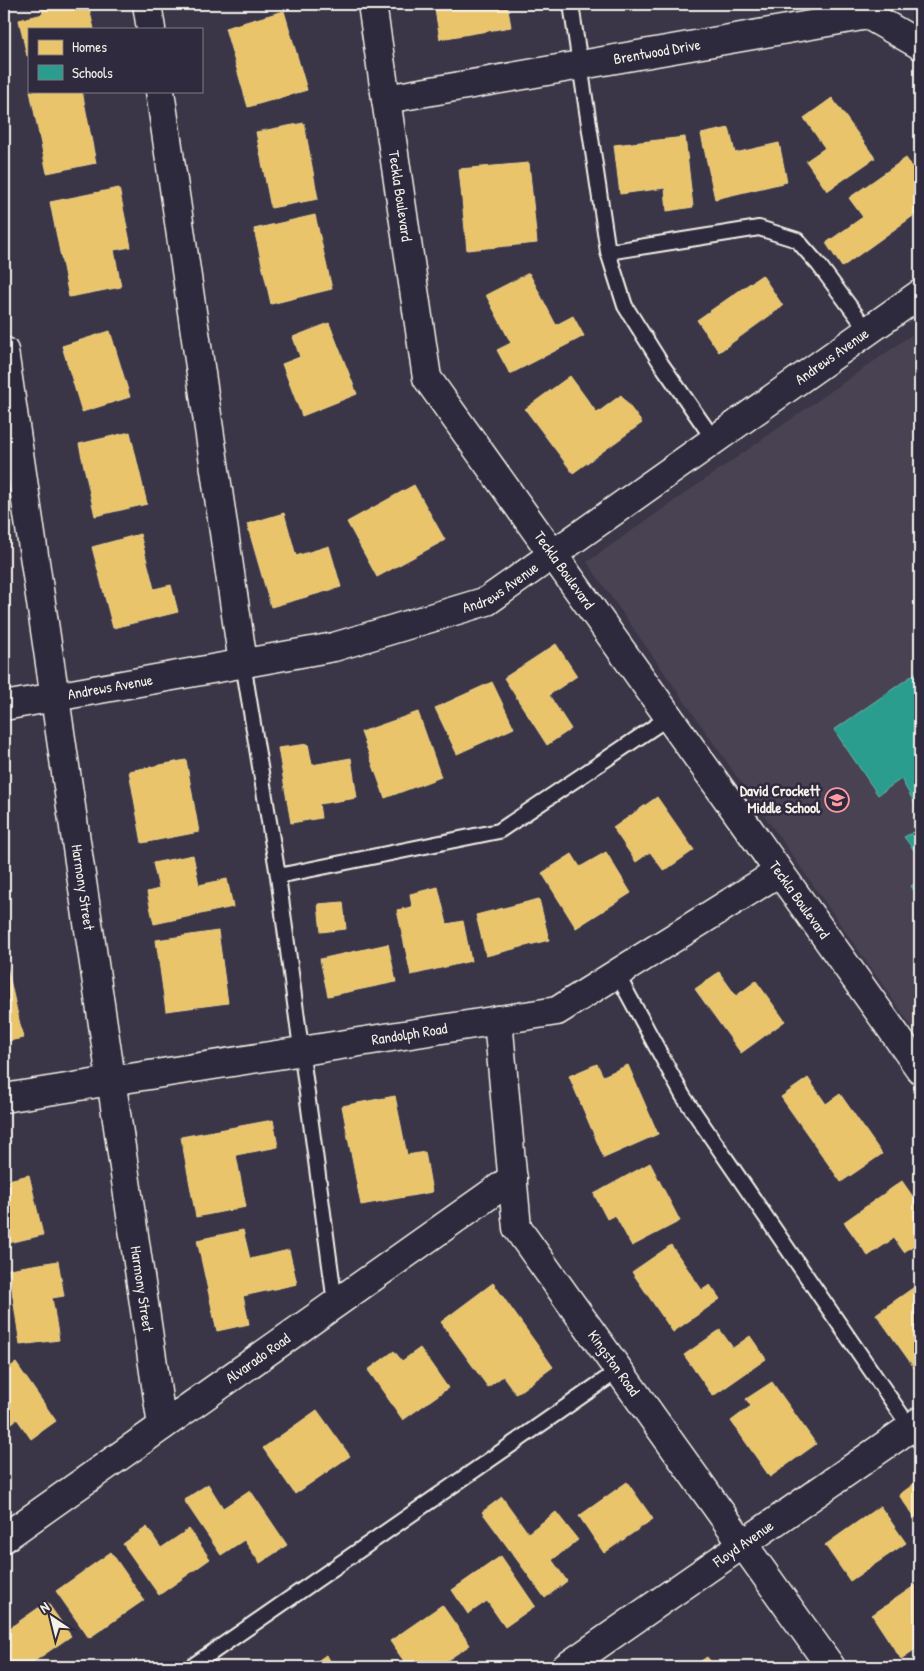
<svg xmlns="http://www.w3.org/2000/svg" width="924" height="1671" font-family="'Patrick Hand',sans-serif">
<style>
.built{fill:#484352}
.homes{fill:#e9c46a;stroke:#ecd290}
.schools{fill:#2a9d8f;stroke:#67b6aa}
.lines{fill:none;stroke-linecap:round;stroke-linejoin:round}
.lane-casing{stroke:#f4f1e8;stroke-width:18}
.street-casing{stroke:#f4f1e8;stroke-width:31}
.secondary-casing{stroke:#f4f1e8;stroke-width:31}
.lane{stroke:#2f2a3d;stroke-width:14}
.street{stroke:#2f2a3d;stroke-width:28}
.secondary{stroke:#2f2a3d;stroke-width:28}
.labels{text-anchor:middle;stroke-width:5;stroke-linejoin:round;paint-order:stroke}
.street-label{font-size:15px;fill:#f4f1e8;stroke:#2f2a3d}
.poi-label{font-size:15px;font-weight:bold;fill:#f4f1e8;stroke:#2f2a3d;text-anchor:end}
</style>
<rect width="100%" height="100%" fill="#3b3647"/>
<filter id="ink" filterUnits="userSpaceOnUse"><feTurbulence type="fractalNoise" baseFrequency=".02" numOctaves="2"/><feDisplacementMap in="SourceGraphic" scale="10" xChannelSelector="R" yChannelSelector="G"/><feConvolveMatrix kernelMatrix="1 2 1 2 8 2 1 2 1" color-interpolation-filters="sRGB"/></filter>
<g filter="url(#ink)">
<path class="built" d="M 920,329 L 920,1038 L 587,562 Z"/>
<path class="homes" d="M 41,4 L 88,4 L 94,29 L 29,29 L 29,55 L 27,56 L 19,20 L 43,14 Z
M 434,4 L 507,4 L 511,27 L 440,39 Z
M 284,11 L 307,90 L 248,107 L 225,28 Z
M 30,91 L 82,91 L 96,163 L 47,173 Z
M 832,98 L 875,158 L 827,191 L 806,161 L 825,148 L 804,118 Z
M 304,123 L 318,199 L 271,208 L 256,132 Z
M 729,128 L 735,153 L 779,143 L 787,182 L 715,199 L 701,134 Z
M 685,137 L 693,207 L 667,211 L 665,188 L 620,194 L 614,145 Z
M 906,158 L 920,178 L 920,211 L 842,267 L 826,243 L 863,217 L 849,198 Z
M 529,163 L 537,243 L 467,250 L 459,169 Z
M 119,188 L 131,247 L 114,250 L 121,287 L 69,297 L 50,202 Z
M 315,215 L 332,289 L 271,304 L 254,229 Z
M 529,273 L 556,325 L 573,316 L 584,336 L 510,374 L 497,350 L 511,343 L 486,295 Z
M 762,275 L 783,306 L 719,352 L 697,320 Z
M 329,323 L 357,394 L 302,416 L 282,364 L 300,357 L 293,337 Z
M 110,331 L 130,397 L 82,412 L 62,346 Z
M 570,376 L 597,413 L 621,395 L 642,423 L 573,473 L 525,409 Z
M 130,432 L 147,504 L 95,516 L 79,444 Z
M 414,485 L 445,540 L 377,577 L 347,522 Z
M 284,513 L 296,556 L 329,546 L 341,587 L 271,607 L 247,524 Z
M 140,534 L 154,589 L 171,585 L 178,612 L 113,628 L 92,547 Z
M 556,644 L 577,676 L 549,695 L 571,729 L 547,745 L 504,678 Z
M 492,682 L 514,728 L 457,754 L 435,708 Z
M 418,712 L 441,777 L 385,798 L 361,732 Z
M 308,744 L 312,765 L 351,758 L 357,798 L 319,804 L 321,818 L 291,823 L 278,748 Z
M 186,760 L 199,832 L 142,843 L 129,771 Z
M 657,797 L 694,850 L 664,871 L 650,852 L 636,862 L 613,828 Z
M 606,852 L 631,893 L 576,928 L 542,873 L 572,854 L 580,867 Z
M 193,855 L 199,885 L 227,879 L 233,907 L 154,924 L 147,892 L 159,889 L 153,863 Z
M 438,887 L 447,924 L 463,921 L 471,961 L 411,975 L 397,910 L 412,907 L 410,894 Z
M 539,899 L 549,940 L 486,956 L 476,915 Z
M 343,902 L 346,929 L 321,932 L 318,904 Z
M 218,931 L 228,1003 L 166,1011 L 156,940 Z
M 388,944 L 396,982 L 328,996 L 320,959 Z
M 4,962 L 6,962 L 23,1038 L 4,1042 Z
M 719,972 L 736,996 L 756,981 L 785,1021 L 741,1053 L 695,989 Z
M 597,1064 L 603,1076 L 628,1065 L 658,1134 L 604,1158 L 569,1076 Z
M 808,1078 L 826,1104 L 840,1094 L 882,1154 L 841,1182 L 781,1097 Z
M 395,1096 L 407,1155 L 425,1152 L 432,1192 L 361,1205 L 342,1106 Z
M 273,1120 L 278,1147 L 236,1155 L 246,1207 L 196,1217 L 181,1137 Z
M 650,1163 L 680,1221 L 632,1246 L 615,1215 L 607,1219 L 594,1194 Z
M 29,1175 L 43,1235 L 4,1244 L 4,1181 Z
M 902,1181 L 920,1207 L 920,1241 L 904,1252 L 894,1238 L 868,1256 L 844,1222 Z
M 243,1230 L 250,1259 L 289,1250 L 297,1284 L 243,1296 L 249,1324 L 217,1331 L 197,1240 Z
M 671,1245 L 702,1290 L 710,1285 L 720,1299 L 673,1332 L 632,1272 Z
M 58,1261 L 64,1296 L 52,1298 L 59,1340 L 20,1345 L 9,1269 Z
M 493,1283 L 553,1367 L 516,1394 L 503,1376 L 488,1387 L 441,1322 Z
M 920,1283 L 920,1371 L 918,1373 L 876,1314 Z
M 720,1330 L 733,1348 L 750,1336 L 766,1359 L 713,1396 L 684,1355 Z
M 420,1348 L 448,1388 L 403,1420 L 368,1370 L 394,1351 L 402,1361 Z
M 16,1363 L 56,1421 L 31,1439 L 17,1419 L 4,1429 L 4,1371 Z
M 772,1382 L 816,1444 L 770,1477 L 731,1421 L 751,1406 L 746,1399 Z
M 317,1410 L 350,1456 L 295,1494 L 263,1448 Z
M 918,1481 L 920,1484 L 920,1514 L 915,1518 L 899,1495 Z
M 627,1482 L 653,1519 L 604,1553 L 579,1516 Z
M 208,1484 L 223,1508 L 250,1490 L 287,1545 L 260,1563 L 244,1540 L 221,1555 L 184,1500 Z
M 502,1497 L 528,1533 L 556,1512 L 578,1540 L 552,1560 L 567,1581 L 545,1598 L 482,1512 Z
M 880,1506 L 906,1543 L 850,1581 L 825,1545 Z
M 147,1527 L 161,1548 L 189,1529 L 210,1559 L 159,1595 L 123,1544 Z
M 111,1552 L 144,1600 L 89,1638 L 56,1591 Z
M 501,1556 L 535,1606 L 505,1627 L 487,1601 L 468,1614 L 452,1590 Z
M 920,1582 L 920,1646 L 901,1659 L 872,1615 Z
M 47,1602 L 71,1636 L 26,1667 L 8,1667 L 4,1661 L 4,1632 Z
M 442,1605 L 470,1645 L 437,1667 L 408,1667 L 390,1641 Z
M 326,1655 L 335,1667 L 309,1667 Z
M 707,1657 L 715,1667 L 692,1667 Z"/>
<path class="schools" d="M 920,670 L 920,858 L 904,837 L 920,829 L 914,802 L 901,779 L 878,795 L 834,730 Z
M 920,880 L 920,899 L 911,886 Z"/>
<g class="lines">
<g class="lane-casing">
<path id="lane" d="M 571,4 L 608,252 L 625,306 L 662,365 L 714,440
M 608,252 L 759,228 L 797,240 L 819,265 L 868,331
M 243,663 L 278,876 L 335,1303
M 278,876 L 499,831 L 669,717
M 617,974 L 683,1096 L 920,1442
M 191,1667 L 619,1370"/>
</g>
<g class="street-casing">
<g id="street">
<path d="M 147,4 L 151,29"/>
<path d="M 160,91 L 243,663"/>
<path id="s1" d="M 386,99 L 868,15 L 920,45"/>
<path d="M 4,706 L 55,697"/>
<path d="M 4,1098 L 111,1081"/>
<path id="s2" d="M 566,1667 L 920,1421"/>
</g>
</g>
<g class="secondary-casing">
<g id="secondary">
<path id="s3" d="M 372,4 L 427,378 L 920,1069"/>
<path id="s4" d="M 4,351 L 162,1426"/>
<path id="s5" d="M 55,697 L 334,647 L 487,601 L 920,294"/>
<path id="s6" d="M 498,1020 L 517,1228 L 831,1667"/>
<path id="s7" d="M 111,1081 L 557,1011 L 779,872"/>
<path id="s8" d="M 4,1538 L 513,1178"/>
</g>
</g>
<use href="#lane" class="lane"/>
<use href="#street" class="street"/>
<use href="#secondary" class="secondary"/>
</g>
</g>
<defs>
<g id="school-ring" transform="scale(1.25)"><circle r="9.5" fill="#2f2a3d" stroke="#ff9aa2" stroke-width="1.5"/><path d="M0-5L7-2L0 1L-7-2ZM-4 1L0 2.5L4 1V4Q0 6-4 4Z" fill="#ff9aa2"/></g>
</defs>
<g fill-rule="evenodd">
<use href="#school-ring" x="837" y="800"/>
</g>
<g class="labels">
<g class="street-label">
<text dy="5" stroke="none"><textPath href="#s1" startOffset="275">Brentwood Drive</textPath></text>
<text dy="5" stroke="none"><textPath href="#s3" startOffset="194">Teckla Boulevard</textPath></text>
<text dy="5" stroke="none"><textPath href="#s5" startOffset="866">Andrews Avenue</textPath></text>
<text dy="5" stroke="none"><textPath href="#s3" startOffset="614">Teckla Boulevard</textPath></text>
<text dy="5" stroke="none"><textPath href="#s5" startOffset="461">Andrews Avenue</textPath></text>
<text dy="5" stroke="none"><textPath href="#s5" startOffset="56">Andrews Avenue</textPath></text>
<text dy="5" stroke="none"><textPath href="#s4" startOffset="542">Harmony Street</textPath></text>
<text dy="5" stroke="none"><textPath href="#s3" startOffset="1019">Teckla Boulevard</textPath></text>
<text dy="5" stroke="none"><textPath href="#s7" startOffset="302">Randolph Road</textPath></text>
<text dy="5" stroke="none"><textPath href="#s4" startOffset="948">Harmony Street</textPath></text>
<text dy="5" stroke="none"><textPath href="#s8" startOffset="311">Alvarado Road</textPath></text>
<text dy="5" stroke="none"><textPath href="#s6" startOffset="375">Kingston Road</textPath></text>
<text dy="5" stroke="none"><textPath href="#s2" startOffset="216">Floyd Avenue</textPath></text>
</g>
<g class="poi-label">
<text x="820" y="796">David Crockett<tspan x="820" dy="17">Middle School</tspan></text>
</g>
</g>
<rect width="924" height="1671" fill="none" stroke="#2f2a3d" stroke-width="20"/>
<rect x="10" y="10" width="904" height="1651" fill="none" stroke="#f4f1e8" stroke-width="2" filter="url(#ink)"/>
<rect x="28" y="28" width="175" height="65" fill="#2f2a3d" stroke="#7e7a81"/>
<rect x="38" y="40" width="25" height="15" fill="#e9c46a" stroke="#7e7a81"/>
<text x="72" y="52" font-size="15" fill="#f4f1e8">Homes</text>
<rect x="38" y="65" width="25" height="15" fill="#2a9d8f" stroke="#7e7a81"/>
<text x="72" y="78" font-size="15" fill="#f4f1e8">Schools</text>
<g transform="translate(52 1618) rotate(325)" stroke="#2f2a3d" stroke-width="4" paint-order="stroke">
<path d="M0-4L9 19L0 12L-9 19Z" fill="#f4f1e8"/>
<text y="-8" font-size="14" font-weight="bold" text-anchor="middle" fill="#f4f1e8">N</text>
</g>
</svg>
